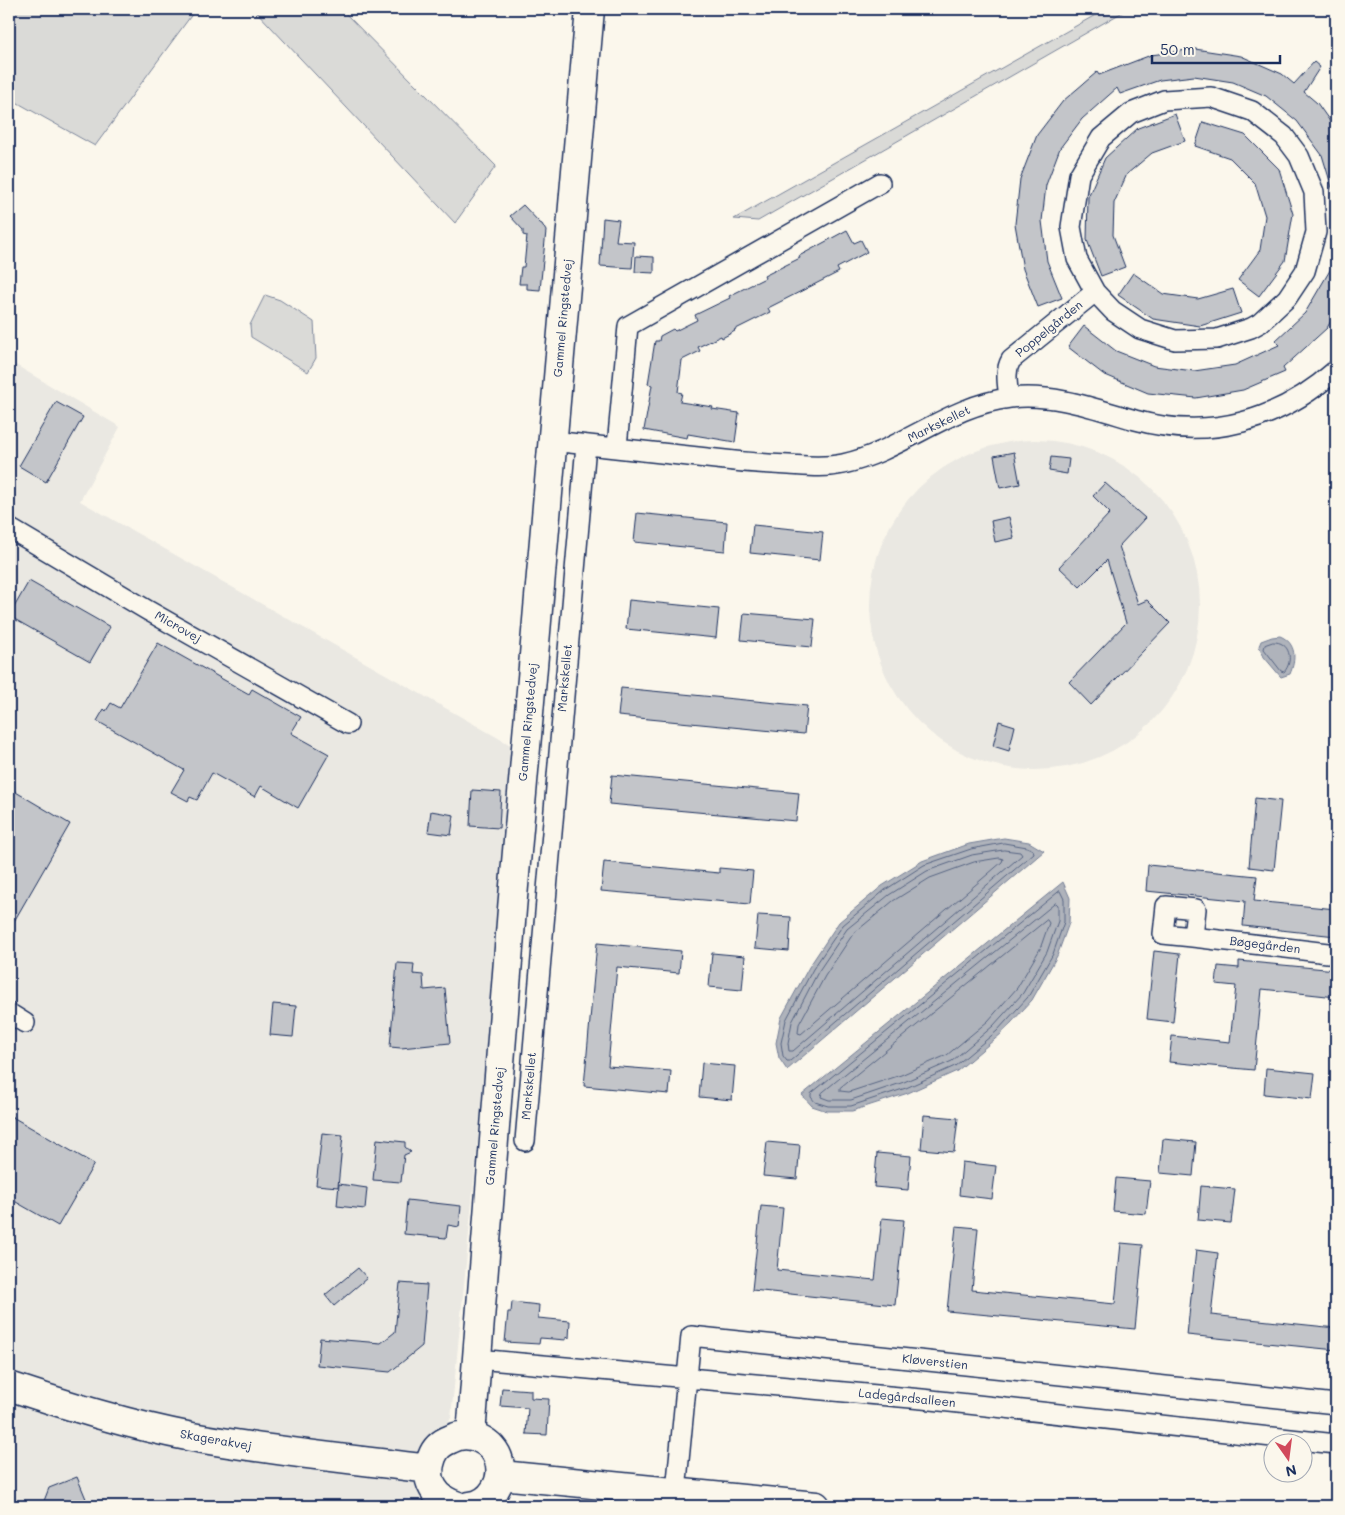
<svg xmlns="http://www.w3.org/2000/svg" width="1345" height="1515" font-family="Mali,sans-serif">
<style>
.built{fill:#eae8e2}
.green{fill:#dadad7;stroke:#7a849a}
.water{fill:#afb3bb;stroke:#747e96}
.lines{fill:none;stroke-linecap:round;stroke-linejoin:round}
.shore{stroke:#566483;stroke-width:1}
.building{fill:#c3c5c9;stroke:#1b2f5e}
.street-casing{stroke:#1b2f5e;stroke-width:22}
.secondary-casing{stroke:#1b2f5e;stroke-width:31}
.street{stroke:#fbf7ec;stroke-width:19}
.secondary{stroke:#fbf7ec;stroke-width:28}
.labels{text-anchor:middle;stroke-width:5;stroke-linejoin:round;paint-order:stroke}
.street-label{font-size:12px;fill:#1b2f5e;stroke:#fbf7ec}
</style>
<rect width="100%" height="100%" fill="#fbf7ec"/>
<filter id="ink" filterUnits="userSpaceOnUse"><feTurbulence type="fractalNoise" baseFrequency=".02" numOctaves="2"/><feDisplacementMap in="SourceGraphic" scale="10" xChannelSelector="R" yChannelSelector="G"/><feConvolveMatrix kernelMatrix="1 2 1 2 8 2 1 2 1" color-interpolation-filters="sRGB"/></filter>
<g filter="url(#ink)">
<path class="built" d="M 9,361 L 120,427 L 80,501 L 516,748 L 451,1418 L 422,1450 L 428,1503 L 431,1506 L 9,1506 Z
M870 605a165 165 0 1 1 330 0a165 165 0 1 1-330 0Z"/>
<path class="green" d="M 9,9 L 196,9 L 95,146 L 9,98 Z
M 254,9 L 281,9 L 284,12 L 296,9 L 341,9 L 496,166 L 455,223 Z
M 1106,9 L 1128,9 L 758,221 L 734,219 Z
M 265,295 L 280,300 L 314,322 L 316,358 L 308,372 L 251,337 L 250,325 Z"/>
<path class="water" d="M 1280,636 C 1297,643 1296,660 1290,674 L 1281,677 L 1264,657 L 1259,646 L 1261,641 L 1272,637 Z
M 1004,838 L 1029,842 L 1044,851 L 787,1070 L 779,1058 L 776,1043 L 781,1018 L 809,967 L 839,922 L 882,886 L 922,861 L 969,844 Z
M 1063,882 L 1070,898 L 1069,923 L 1057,956 L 1032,1000 L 1001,1034 L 957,1071 L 908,1093 L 852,1111 L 827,1111 L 812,1106 L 802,1095 Z"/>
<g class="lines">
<path class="shore" d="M 1273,642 C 1290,641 1294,661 1284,672 L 1281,671 L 1264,649 L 1265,645 Z
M 1004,843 L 1027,847 L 1033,850 L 1034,853 L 790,1061 L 787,1061 L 783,1056 L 781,1043 L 786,1020 L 813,969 L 843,925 L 885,890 L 924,865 L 971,849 Z
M 1004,850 L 1020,852 L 1022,855 L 793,1051 L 789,1051 L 788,1043 L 792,1022 L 818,972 L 847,929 L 889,895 L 927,871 L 972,855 Z
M 1000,858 L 1003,859 L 1002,862 L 801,1034 L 798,1033 L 799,1024 L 825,976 L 853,934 L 893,901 L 930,878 L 974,862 Z
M 1060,891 L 1064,899 L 1064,922 L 1053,954 L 1028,997 L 997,1031 L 955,1066 L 906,1088 L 851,1106 L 828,1106 L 815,1102 L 811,1097 L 811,1094 Z
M 1056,903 L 1058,905 L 1058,921 L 1047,952 L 1023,993 L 993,1026 L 952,1061 L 904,1082 L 851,1100 L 829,1100 L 821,1097 L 822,1093 Z
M 1047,920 L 1049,923 L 1040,949 L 1017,988 L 988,1021 L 947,1055 L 901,1075 L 849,1092 L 840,1091 L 840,1088 Z"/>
</g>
<path class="building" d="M 1195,49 L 1241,56 L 1282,74 L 1294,84 L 1314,62 L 1320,67 L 1304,92 L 1317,103 L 1336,130 L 1336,190 L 1333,191 L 1322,155 L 1297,121 L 1266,96 L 1233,82 L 1194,76 L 1160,80 L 1120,94 L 1117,88 L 1082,119 L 1060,148 L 1046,185 L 1042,221 L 1047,261 L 1062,298 L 1038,307 L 1023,269 L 1015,224 L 1020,179 L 1037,135 L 1063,101 L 1097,72 L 1099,75 L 1151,55 Z
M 1175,114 L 1185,141 L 1152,153 L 1127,174 L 1114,203 L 1113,235 L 1125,267 L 1101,276 L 1087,240 L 1088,197 L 1105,158 L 1138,128 Z
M 1203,122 L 1245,135 L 1279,169 L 1293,214 L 1285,261 L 1259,296 L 1238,280 L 1260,250 L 1265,216 L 1255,183 L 1230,158 L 1195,146 Z
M 523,205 L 540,223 L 542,224 L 546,231 L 540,290 L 527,289 L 527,284 L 519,284 L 521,267 L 524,267 L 527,236 L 523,235 L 523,230 L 510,216 Z
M 603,218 L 619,220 L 616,241 L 634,242 L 632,268 L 600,266 Z
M 847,230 L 854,243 L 861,240 L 867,252 L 837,268 L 839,272 L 768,308 L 770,312 L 734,330 L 735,331 L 722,338 L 721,336 L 698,347 L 700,351 L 682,360 L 678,392 L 682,393 L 680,402 L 713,407 L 712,409 L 739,413 L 735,442 L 688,434 L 687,438 L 644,430 L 652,385 L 648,384 L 655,341 L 659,341 L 660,336 L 673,329 L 675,331 L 697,320 L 695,315 L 730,298 L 729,296 L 765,278 L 764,276 L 800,258 L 799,256 Z
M 636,256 L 654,257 L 654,273 L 635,272 Z
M 1336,260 L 1336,312 L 1327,328 L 1283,368 L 1285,372 L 1243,390 L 1196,398 L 1148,393 L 1103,374 L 1068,347 L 1084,326 L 1116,351 L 1154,366 L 1194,371 L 1235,365 L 1279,345 L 1275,341 L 1305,313 Z
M 1133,273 L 1163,294 L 1198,299 L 1233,289 L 1241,313 L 1200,326 L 1153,319 L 1118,295 Z
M 56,402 L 83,417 L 46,482 L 19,466 Z
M 1014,452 L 1020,484 L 1000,488 L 994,456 Z
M 1051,457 L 1069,459 L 1067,474 L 1049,471 Z
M 1105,483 L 1145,518 L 1119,546 L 1138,604 L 1147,600 L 1170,623 L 1091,705 L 1069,682 L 1126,623 L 1107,560 L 1080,587 L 1059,567 L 1110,513 L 1093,496 Z
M 637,513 L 727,522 L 725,551 L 634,542 Z
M 1009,517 L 1014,538 L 995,542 L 991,521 Z
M 753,525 L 823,532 L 820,560 L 750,553 Z
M 29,581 L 110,627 L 90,662 L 9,616 Z
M 629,600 L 719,609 L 716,638 L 626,629 Z
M 744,613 L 815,619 L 812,647 L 741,640 Z
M 158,643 L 249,694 L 252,689 L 301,717 L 291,733 L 329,754 L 298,808 L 261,786 L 255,797 L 212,773 L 197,800 L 190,797 L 188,801 L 171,792 L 184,770 L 97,721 L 104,709 L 106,711 L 111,703 L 120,708 Z
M 621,688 L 807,706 L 804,734 L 618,716 Z
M 999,721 L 1015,726 L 1009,751 L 993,746 Z
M 612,775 L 799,793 L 796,821 L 609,804 Z
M 9,788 L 70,824 L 9,930 Z
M 472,790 L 501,792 L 499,828 L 470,826 Z
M 1255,798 L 1281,801 L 1274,870 L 1249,867 Z
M 431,811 L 454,815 L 451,835 L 428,832 Z
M 604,862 L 719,873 L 719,868 L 753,871 L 750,904 L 601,891 Z
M 1148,865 L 1257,876 L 1254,901 L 1336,909 L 1336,936 L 1243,926 L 1245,901 L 1146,891 Z
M 758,915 L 791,917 L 789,951 L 755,948 Z
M 597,943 L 681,951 L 679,973 L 617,967 L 608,1066 L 671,1071 L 669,1094 L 584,1086 Z
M 1154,951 L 1180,954 L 1173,1022 L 1147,1019 Z
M 712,953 L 745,956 L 742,990 L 709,987 Z
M 1239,961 L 1336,970 L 1336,997 L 1262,989 L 1254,1070 L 1169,1062 L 1172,1036 L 1230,1042 L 1236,986 L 1216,984 L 1218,966 L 1239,968 Z
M 397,963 L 414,964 L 413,974 L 423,975 L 424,990 L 445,988 L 450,1043 L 401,1048 L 390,1047 Z
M 273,1004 L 296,1006 L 293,1037 L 270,1035 Z
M 702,1063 L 735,1066 L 732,1100 L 699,1097 Z
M 1266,1068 L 1315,1073 L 1312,1099 L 1264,1094 Z
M 9,1115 L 94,1164 L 58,1226 L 9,1198 Z
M 924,1115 L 958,1118 L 954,1152 L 921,1149 Z
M 322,1133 L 343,1135 L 338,1187 L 316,1185 Z
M 377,1139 L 405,1142 L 405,1147 L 411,1152 L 404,1155 L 401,1182 L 373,1180 Z
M 1163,1139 L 1196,1142 L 1193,1176 L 1160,1173 Z
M 767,1142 L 800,1145 L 797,1179 L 763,1176 Z
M 877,1153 L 911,1156 L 908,1190 L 874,1187 Z
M 962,1162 L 996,1166 L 992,1199 L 959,1195 Z
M 1116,1178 L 1150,1181 L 1146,1214 L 1113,1211 Z
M 339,1184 L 367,1188 L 365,1209 L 337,1206 Z
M 1201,1186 L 1235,1189 L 1231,1223 L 1198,1220 Z
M 407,1200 L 461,1206 L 459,1227 L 448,1225 L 446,1238 L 404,1234 Z
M 761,1206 L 783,1208 L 777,1270 L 875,1280 L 882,1218 L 904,1220 L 895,1305 L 752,1290 Z
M 956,1226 L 978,1228 L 972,1290 L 1115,1304 L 1121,1243 L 1143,1245 L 1135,1329 L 947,1311 Z
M 1196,1250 L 1218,1253 L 1211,1315 L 1336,1328 L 1336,1350 L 1187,1335 Z
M 358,1268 L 367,1278 L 334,1306 L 325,1295 Z
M 400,1283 L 427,1285 L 422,1346 L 390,1372 L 317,1365 L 320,1338 L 381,1343 L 395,1332 Z
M 512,1302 L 539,1305 L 538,1318 L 570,1321 L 569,1338 L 566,1337 L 566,1340 L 540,1338 L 539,1344 L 505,1342 L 508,1312 L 511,1312 Z
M 502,1388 L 531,1390 L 531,1398 L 549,1399 L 547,1435 L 526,1434 L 528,1408 L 500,1406 Z
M 77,1477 L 89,1506 L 42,1506 L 49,1488 Z"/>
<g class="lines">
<g class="street-casing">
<path id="street" d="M 1009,398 C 1008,386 1004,372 1011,360 L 1095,292 L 1077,259 L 1071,227 L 1079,175 L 1101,138 L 1131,113 L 1164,100 L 1211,97 L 1252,111 L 1284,136 L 1299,156 L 1314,192 L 1316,232 L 1305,271 L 1287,298 L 1260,323 L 1251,328 L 1217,339 L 1175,340 L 1140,329 L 1113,311 L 1095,292
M 552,441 C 607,447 661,453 716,459 C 740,462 765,464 789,465 C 807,466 825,468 843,464 C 902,451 949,405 1010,398 C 1053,393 1094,408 1135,420 C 1210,441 1279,421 1336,370
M 617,447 L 628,326 L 880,183
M 9,528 L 147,610 L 348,724
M 1193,937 L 1196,909 L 1166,906 L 1163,934 C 1221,940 1279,947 1336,954
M 9,1013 L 25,1023
M 525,1141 L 586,445
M 477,1359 L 922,1399 L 1336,1444
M 673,1492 L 677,1481 L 691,1336 L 1336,1404"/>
</g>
<g class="secondary-casing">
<path id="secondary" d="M 9,1386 C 69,1406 129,1425 192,1437 C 270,1451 349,1459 429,1469
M 471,1435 L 512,909 L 590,9
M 501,1475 L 816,1506
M 458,1506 C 435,1499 423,1481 432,1457 C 435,1448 443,1442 451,1439 C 469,1429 494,1441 499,1461 C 505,1481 491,1504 470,1506"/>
</g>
<use href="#street" class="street"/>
<use href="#secondary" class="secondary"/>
</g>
</g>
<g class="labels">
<g class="street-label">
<text transform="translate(563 318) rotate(-85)" y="4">Gammel Ringstedvej</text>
<text transform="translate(1049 329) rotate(-39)" y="4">Poppelgården</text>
<text transform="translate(939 424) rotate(-26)" y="4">Markskellet</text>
<text transform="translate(178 627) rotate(30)" y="4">Microvej</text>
<text transform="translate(565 678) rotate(-85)" y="4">Markskellet</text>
<text transform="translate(528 722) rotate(-85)" y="4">Gammel Ringstedvej</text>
<text transform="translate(1265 945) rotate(7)" y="4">Bøgegården</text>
<text transform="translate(529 1086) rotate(-85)" y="4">Markskellet</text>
<text transform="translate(495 1126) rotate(-85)" y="4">Gammel Ringstedvej</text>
<text transform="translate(935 1362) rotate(6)" y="4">Kløverstien</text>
<text transform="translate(907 1398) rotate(6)" y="4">Ladegårdsalleen</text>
<text transform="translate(216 1440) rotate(10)" y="4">Skagerakvej</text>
</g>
</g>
<rect width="1345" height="1515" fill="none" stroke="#fbf7ec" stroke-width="30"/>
<rect x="15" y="15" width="1315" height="1485" fill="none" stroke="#1b2f5e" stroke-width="2" filter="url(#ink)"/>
<g transform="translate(1288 1458) rotate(166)"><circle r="24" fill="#fbf7ec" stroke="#a1a7b3"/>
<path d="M0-4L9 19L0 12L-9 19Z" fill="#d1495b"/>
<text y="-8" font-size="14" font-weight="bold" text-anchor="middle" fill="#1b2f5e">N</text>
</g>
<path d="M1152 55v8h128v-8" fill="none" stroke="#1b2f5e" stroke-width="2.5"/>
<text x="1160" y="55" font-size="15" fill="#1b2f5e" stroke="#fbf7ec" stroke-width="4" paint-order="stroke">50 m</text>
</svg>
